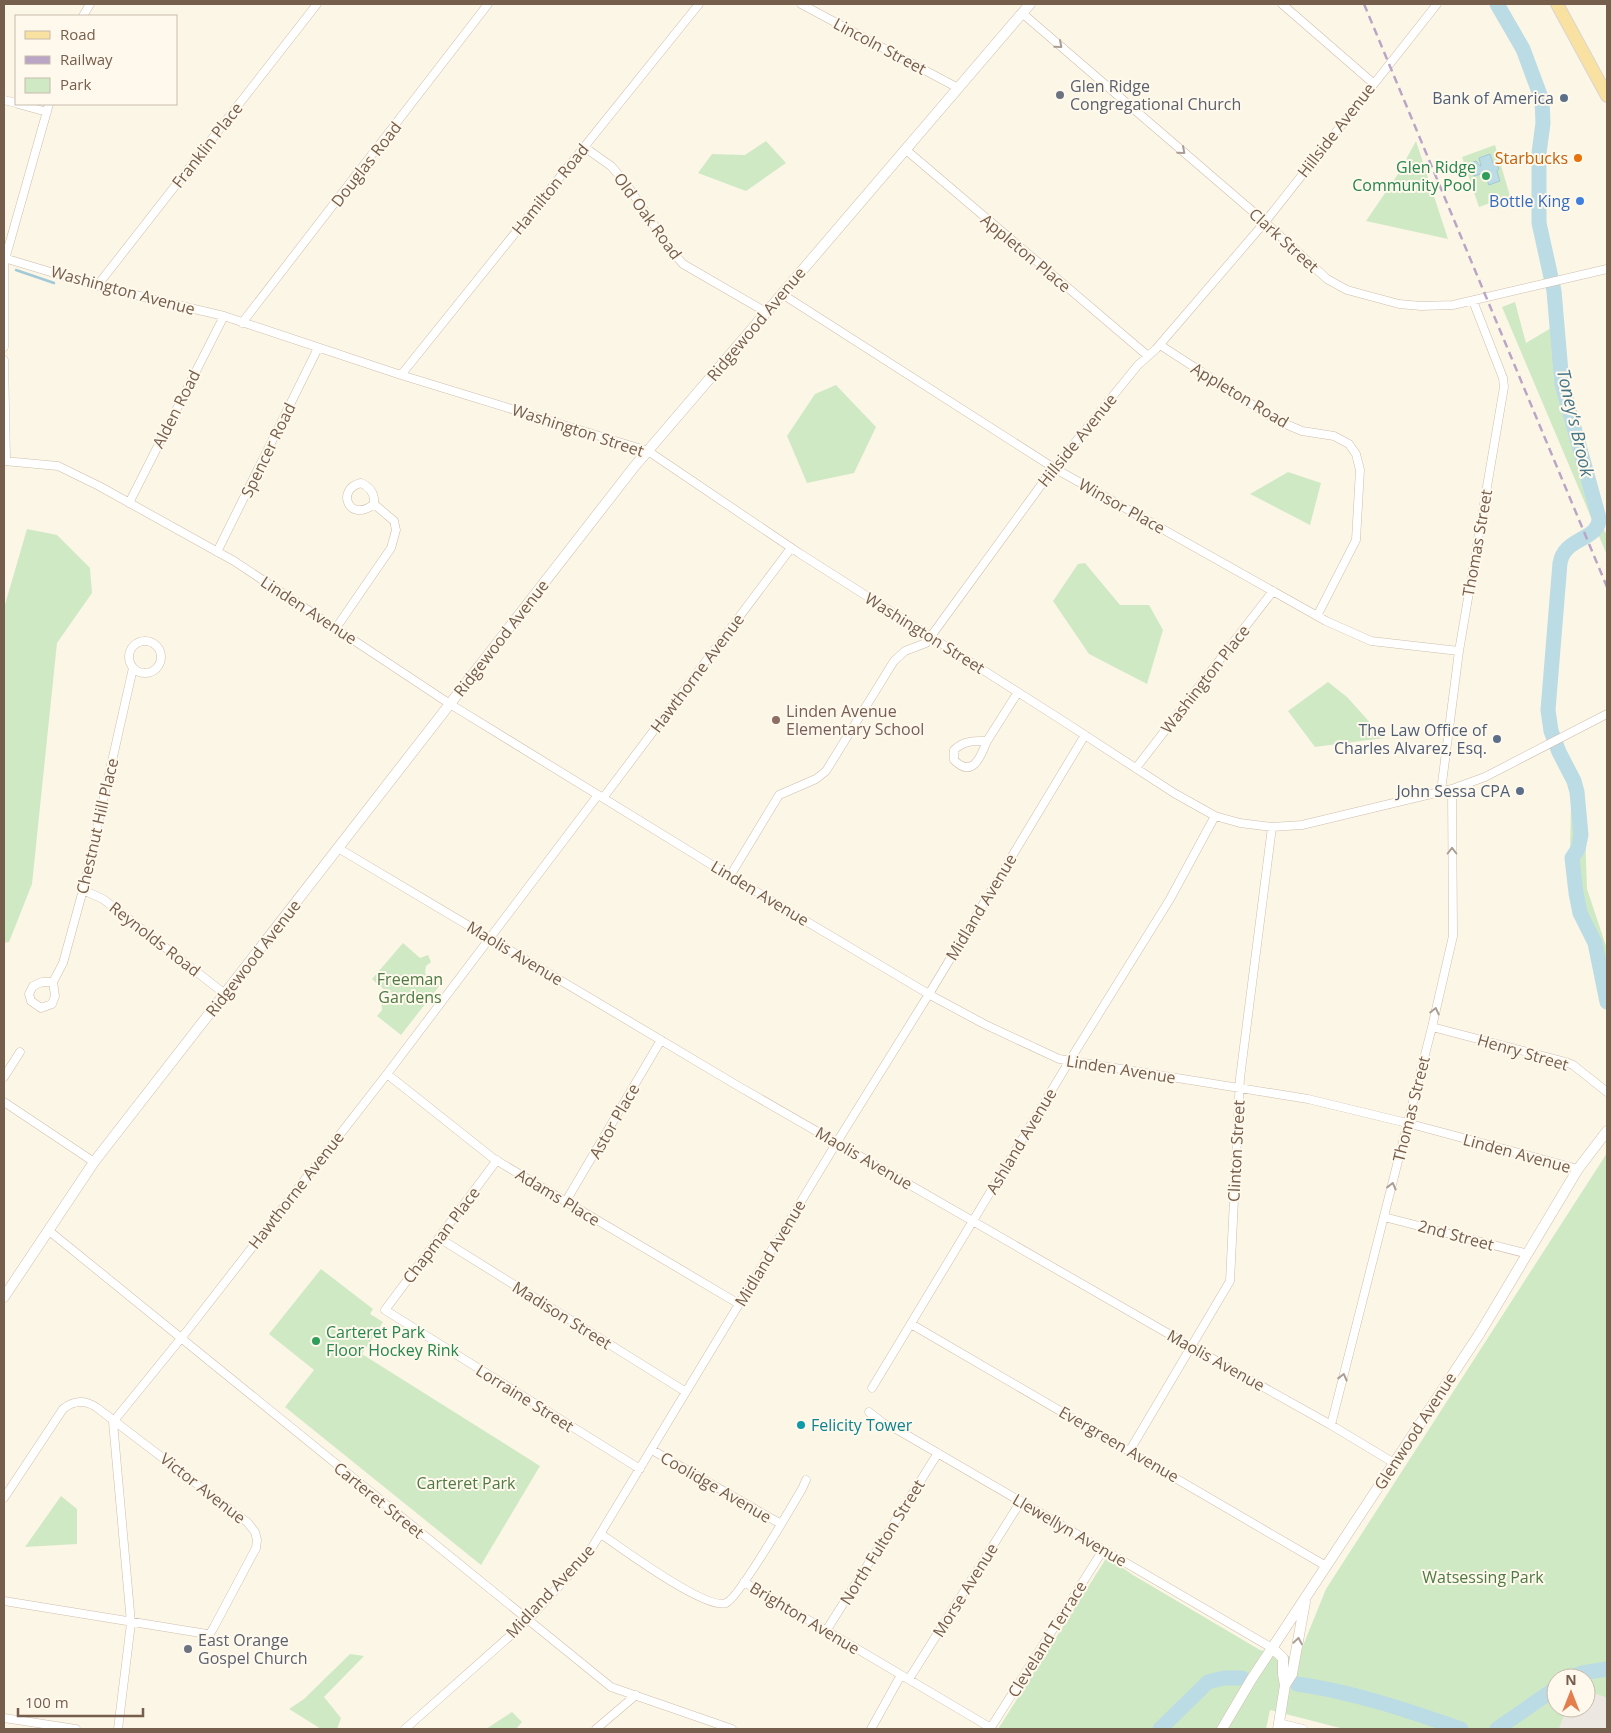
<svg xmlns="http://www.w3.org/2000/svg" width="1611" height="1733" font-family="'Open Sans',sans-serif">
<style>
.industrial{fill:#ece7e0}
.green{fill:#d0e9c5}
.water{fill:#bbdbe5;stroke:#a1c9d7}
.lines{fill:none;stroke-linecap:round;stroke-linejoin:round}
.stream{stroke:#a1c9d7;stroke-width:2.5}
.river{stroke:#bbdbe5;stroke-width:15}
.minor-casing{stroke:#cebead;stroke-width:9}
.tertiary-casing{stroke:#cebead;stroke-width:11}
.primary-casing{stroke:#dbd5d0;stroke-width:14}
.minor{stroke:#fff;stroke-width:8}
.tertiary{stroke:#fff;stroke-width:10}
.primary{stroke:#f9e1a1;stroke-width:12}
.rail{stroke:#baa5c6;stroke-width:2.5;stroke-dasharray:8 5;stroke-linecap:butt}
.oneway{stroke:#ac9e93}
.worship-dot{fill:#6b7280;stroke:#fff9ed;stroke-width:2}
.service-dot{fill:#5c6f8a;stroke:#fff9ed;stroke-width:2}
.food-dot{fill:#e8710a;stroke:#fff9ed;stroke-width:2}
.leisure-dot{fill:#2e9e5b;stroke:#fff9ed;stroke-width:2}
.shop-dot{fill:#3f7fe0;stroke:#fff9ed;stroke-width:2}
.education-dot{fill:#8d6e63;stroke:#fff9ed;stroke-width:2}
.culture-dot{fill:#0f9aa8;stroke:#fff9ed;stroke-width:2}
.labels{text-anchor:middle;stroke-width:4;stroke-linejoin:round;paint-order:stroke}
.street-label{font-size:16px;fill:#755e4b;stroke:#fff9ed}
.worship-label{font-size:16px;fill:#5b616d;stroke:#fff9ed;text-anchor:start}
.service-label{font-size:16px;fill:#4e5e75;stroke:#fff9ed;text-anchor:end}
.food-label{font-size:16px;fill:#c56008;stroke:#fff9ed;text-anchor:end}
.leisure-label{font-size:16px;fill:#27864d;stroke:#fff9ed;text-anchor:end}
.shop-label{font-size:16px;fill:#366cbe;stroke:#fff9ed;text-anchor:end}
.education-label{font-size:16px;fill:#785e54;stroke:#fff9ed;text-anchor:start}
.park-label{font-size:16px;fill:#4e7a43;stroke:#fff9ed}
.culture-label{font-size:16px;fill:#0d838f;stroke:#fff9ed;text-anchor:start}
.water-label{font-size:18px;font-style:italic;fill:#467688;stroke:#fff9ed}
</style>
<rect width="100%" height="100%" fill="#fcf6e6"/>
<path class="industrial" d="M 1586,1690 L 1607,1698 L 1607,1729 L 1559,1729 L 1567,1708 L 1586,1708 Z"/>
<path class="green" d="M 766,141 L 786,163 L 746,191 L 698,173 L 712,154 L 745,155 Z
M 1416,141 L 1448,239 L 1366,221 L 1398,174 Z
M 1495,145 L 1510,196 L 1479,207 L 1462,157 Z
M 1515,302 L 1526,343 L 1551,328 L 1560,328 L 1563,379 L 1604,530 L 1607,535 L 1607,555 L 1502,307 Z
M 836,385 L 876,427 L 854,473 L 807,483 L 787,436 L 815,394 Z
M 1288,472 L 1321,483 L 1310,525 L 1250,494 Z
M 27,529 L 57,535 L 90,568 L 92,593 L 57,643 L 32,884 L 9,942 L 4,943 L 4,608 Z
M 1085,563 L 1120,605 L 1149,605 L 1163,630 L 1147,684 L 1089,654 L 1053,601 L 1078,564 Z
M 1328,682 L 1347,697 L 1384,738 L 1315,747 L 1288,711 Z
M 1581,791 L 1584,804 L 1587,889 L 1607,949 L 1605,1009 L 1572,884 L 1570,855 L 1571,804 Z
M 403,943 L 420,958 L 428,955 L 431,962 L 426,966 L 425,973 L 440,985 L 401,1035 L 377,1016 L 382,1010 L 381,1000 L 387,992 L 372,979 Z
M 1607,1153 L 1607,1698 L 1586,1690 L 1586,1678 L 1556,1678 L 1556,1708 L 1567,1708 L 1559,1729 L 1344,1729 L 1270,1710 L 1266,1729 L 998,1729 L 1107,1557 L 1133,1575 L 1260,1650 L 1298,1658 L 1326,1589 Z
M 321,1269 L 373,1309 L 370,1314 L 383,1322 L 362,1354 L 540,1466 L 481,1565 L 285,1407 L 314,1370 L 269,1334 Z
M 61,1496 L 77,1509 L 77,1544 L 25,1547 Z
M 350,1654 L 364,1656 L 324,1697 L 341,1718 L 337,1729 L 321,1729 L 289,1709 L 304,1699 Z
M 512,1712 L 522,1722 L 516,1729 L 486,1729 Z"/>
<path class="water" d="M 1490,154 L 1493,163 L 1496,162 L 1499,169 L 1497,171 L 1500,181 L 1489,185 L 1484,173 L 1474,176 L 1471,163 L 1476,161 L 1480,166 L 1481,166 L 1479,158 Z"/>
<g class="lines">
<path class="stream" d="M 16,270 L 54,283"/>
<path class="river" d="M 1497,4 L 1523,49 L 1542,100 L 1543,123 L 1539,153 L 1539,223 L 1554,291 L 1562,384 L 1599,518 C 1600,535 1577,538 1567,549 C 1563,553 1561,558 1560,563 L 1548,710 L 1551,731 L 1559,752 L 1574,781 L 1577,792 L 1581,835 L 1578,849 L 1572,858 L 1576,893 L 1580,913 L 1595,943 L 1607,1002
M 1570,1678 L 1582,1673 L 1607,1669
M 1297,1684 C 1353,1692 1407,1710 1461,1729
M 1160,1729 L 1208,1682 L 1224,1678 L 1242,1678
M 1497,1729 L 1556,1688"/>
<g class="minor-casing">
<path id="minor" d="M 801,4 L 958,88
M 1282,4 L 1373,83
M 1022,13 L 1265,222 L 1327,279 L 1347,290 L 1399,304 L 1421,306 L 1453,305 L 1607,269
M 83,16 L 90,4
M 4,100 L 16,103
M 18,104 L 47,112
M 584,147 L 611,166 L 625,182 L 670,249 L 683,264 L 766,312
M 905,149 L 1148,356
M 4,258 L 97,286 L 224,316 L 401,375 L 648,451 L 799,553 L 1060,719 L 1174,793 L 1215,816 L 1240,823 L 1272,827 L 1302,825 L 1452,789 L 1485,777 L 1607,714
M 97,286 L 317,4
M 782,294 L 1054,468 L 1326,621 L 1371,641 L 1459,651
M 242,323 L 488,4
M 1160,345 L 1276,420 L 1302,431 L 1334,436 L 1349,444 L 1356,454 L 1360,470 L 1356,540 L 1317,616
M 4,347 L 4,263 L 49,104
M 4,360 L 6,461
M 401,375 L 699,4
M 4,461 L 58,466 L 99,486 L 234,561 L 450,704 L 730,876 L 932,996 L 984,1024 L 1059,1059 L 1308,1099 L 1407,1123 L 1578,1169
M 361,483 C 370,487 375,494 374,504 C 349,524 335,489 361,483 Z
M 129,503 L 224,316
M 217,552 L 318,348
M 336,628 L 391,548 L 396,530 L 394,521 L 374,504
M129 657a16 16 0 1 1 32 0a16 16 0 1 1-32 0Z
M 987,741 C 981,756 973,779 954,760 L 954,750 C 964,740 975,741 987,741 L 1018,692
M 1136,768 L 1273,591
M 1441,791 L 1459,651 L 1504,387 L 1503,378 L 1473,301
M 603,798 L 791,548
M 338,848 L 738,1086 L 1181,1341 L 1331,1425 L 1394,1463
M 730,876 L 779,795 L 816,779 L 826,771 L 894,661 L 905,651 L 926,643 L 1047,477 L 1138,365 L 1156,349 L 1265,222 L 1437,4
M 83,890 L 103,899 L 225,994
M 42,982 L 53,982 L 55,996 L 52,1004 L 41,1008 L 31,1001 L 29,994 L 33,986 Z
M 53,982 L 63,963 L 83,890 L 133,668
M 1432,1027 L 1566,1062 L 1573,1065 L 1607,1092
M 387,1074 L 494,1159 L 739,1304
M 4,1077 L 20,1052
M 4,1102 L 94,1162
M 497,1160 L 385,1310 L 640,1469
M 566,1201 L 661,1040
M 1384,1217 L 1528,1254
M 48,1230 L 611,1687 L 732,1729
M 439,1238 L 686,1392
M 911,1324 L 1326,1566
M 872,1388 L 1070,1060 L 1170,899 L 1215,816
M 869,1412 L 883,1423 L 898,1430 L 1272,1648
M 1331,1425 L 1432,1027 L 1453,936 L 1452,789
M 652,1450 L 781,1524
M 1130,1450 L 1230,1281 L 1240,1078 L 1272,827
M 4,1498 L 63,1409 C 74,1400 85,1400 96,1407 L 248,1523 L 255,1532 L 257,1540 L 256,1548 L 214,1627 L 211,1632 L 207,1634 L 4,1601
M 601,1534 C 621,1548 707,1611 726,1603 C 738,1599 792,1506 802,1489 L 806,1480
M 744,1582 L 991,1728
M 826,1631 L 938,1453
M 909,1679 L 1021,1501
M 4,1718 L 76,1729
M 1279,1723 L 1303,1729
M 118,1729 L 131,1623 L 113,1422 L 187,1331 L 387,1074 L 598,795
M 405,1729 L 529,1619 L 588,1554 L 837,1142 L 929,994 L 1085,735
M 596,1729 L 636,1695
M 871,1729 L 901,1675
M 990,1729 L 1103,1550"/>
</g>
<g class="tertiary-casing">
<path id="tertiary" d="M 4,1297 L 94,1162 L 634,467 L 1030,4
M 1272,1648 L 1283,1658 L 1283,1674 L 1285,1685
M 1222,1729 L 1251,1680 L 1480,1333 L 1578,1169 L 1607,1131
M 1278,1729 L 1285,1685 L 1292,1674 L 1305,1602"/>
</g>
<g class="primary-casing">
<path id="primary" d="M 1557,4 L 1607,96"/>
</g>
<use href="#minor" class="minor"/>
<use href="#tertiary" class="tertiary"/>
<use href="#primary" class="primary"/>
<path class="rail" d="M 1364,4 L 1607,587"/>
</g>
<defs><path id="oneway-chevron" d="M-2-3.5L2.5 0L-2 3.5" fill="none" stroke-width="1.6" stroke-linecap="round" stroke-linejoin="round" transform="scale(1.25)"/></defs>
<g class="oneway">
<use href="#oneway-chevron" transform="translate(1059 45) rotate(41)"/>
<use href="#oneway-chevron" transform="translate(1182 151) rotate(41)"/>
<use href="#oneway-chevron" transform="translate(1452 851) rotate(-90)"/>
<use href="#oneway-chevron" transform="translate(1435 1011) rotate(-77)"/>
<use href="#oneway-chevron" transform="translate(1392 1186) rotate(-76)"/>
<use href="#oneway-chevron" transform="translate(1343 1377) rotate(-76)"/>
<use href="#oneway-chevron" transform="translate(1298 1641) rotate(-81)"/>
</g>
<g class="worship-dot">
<circle cx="1060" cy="95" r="5"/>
<circle cx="188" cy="1649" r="5"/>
</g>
<g class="service-dot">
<circle cx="1564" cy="98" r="5"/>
<circle cx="1497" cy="739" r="5"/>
<circle cx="1520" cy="791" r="5"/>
</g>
<circle class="food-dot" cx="1578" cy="158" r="5"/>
<g class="leisure-dot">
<circle cx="1486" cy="176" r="5"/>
<circle cx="316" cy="1341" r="5"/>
</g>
<circle class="shop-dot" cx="1580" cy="201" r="5"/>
<circle class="education-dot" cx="776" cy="720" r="5"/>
<circle class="culture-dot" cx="801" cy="1425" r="5"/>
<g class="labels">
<g class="street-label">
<text transform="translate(880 46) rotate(28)" y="6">Lincoln Street</text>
<text transform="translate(1336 130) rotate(-52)" y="6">Hillside Avenue</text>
<text transform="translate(207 145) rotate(-52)" y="6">Franklin Place</text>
<text transform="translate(366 164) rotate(-52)" y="6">Douglas Road</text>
<text transform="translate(550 189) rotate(-51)" y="6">Hamilton Road</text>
<text transform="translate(648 216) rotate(54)" y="6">Old Oak Road</text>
<text transform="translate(1284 240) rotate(42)" y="6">Clark Street</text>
<text transform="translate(1026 253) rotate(40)" y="6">Appleton Place</text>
<text transform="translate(123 290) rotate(15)" y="6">Washington Avenue</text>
<text transform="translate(756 324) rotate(-50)" y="6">Ridgewood Avenue</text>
<text transform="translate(1240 395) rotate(31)" y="6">Appleton Road</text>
<text transform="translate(176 409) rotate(-63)" y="6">Alden Road</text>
<text transform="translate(578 430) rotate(18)" y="6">Washington Street</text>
<text transform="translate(1077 440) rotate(-51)" y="6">Hillside Avenue</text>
<text transform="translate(268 450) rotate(-64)" y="6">Spencer Road</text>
<text transform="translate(1122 506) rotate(29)" y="6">Winsor Place</text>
<text transform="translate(1477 543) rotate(-80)" y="6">Thomas Street</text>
<text transform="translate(309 610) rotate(33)" y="6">Linden Avenue</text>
<text transform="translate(925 633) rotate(32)" y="6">Washington Street</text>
<text transform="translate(501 638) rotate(-52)" y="6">Ridgewood Avenue</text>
<text transform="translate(697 673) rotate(-53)" y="6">Hawthorne Avenue</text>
<text transform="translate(1205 679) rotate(-52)" y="6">Washington Place</text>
<text transform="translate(97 826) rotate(-77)" y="6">Chestnut Hill Place</text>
<text transform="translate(760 893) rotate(31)" y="6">Linden Avenue</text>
<text transform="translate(981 907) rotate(-59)" y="6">Midland Avenue</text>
<text transform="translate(155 939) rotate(38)" y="6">Reynolds Road</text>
<text transform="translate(515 953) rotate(31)" y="6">Maolis Avenue</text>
<text transform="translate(253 958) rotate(-52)" y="6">Ridgewood Avenue</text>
<text transform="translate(1523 1052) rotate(16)" y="6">Henry Street</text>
<text transform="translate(1121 1069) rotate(9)" y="6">Linden Avenue</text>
<text transform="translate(1411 1109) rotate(-76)" y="6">Thomas Street</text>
<text transform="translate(614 1121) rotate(-60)" y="6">Astor Place</text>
<text transform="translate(1021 1141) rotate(-59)" y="6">Ashland Avenue</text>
<text transform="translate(1236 1151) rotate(-87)" y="6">Clinton Street</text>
<text transform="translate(1517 1153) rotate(15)" y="6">Linden Avenue</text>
<text transform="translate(864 1158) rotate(30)" y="6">Maolis Avenue</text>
<text transform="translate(296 1190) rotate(-52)" y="6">Hawthorne Avenue</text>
<text transform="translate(558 1197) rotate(31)" y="6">Adams Place</text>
<text transform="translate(441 1235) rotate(-53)" y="6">Chapman Place</text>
<text transform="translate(1456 1235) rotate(15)" y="6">2nd Street</text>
<text transform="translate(770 1253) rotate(-59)" y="6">Midland Avenue</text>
<text transform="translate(562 1315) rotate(32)" y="6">Madison Street</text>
<text transform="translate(1216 1360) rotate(29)" y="6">Maolis Avenue</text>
<text transform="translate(525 1398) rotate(32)" y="6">Lorraine Street</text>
<text transform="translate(1415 1431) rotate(-57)" y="6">Glenwood Avenue</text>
<text transform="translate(1119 1444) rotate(30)" y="6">Evergreen Avenue</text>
<text transform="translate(716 1487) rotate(30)" y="6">Coolidge Avenue</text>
<text transform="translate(203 1488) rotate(38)" y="6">Victor Avenue</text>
<text transform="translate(379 1500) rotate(39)" y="6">Carteret Street</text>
<text transform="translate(1070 1530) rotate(30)" y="6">Llewellyn Avenue</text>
<text transform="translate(882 1542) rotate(-58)" y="6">North Fulton Street</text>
<text transform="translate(965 1590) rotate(-58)" y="6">Morse Avenue</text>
<text transform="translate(550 1591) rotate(-47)" y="6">Midland Avenue</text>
<text transform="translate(805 1618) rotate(31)" y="6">Brighton Avenue</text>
<text transform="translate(1047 1639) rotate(-58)" y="6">Cleveland Terrace</text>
</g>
<g class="worship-label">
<text x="1070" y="92">Glen Ridge<tspan x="1070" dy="18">Congregational Church</tspan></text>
<text x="198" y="1646">East Orange<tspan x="198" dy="18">Gospel Church</tspan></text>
</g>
<g class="service-label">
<text x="1554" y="104">Bank of America</text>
<text x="1487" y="736">The Law Office of<tspan x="1487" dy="18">Charles Alvarez, Esq.</tspan></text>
<text x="1510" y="797">John Sessa CPA</text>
</g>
<g class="food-label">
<text x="1568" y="164">Starbucks</text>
</g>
<g class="leisure-label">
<text x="1476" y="173">Glen Ridge<tspan x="1476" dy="18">Community Pool</tspan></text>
<text x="326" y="1338" text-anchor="start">Carteret Park<tspan x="326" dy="18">Floor Hockey Rink</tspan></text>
</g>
<g class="shop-label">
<text x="1570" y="207">Bottle King</text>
</g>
<g class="education-label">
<text x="786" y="717">Linden Avenue<tspan x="786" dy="18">Elementary School</tspan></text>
</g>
<g class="park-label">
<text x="410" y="985">Freeman<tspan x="410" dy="18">Gardens</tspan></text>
<text x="466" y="1489">Carteret Park</text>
<text x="1483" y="1583">Watsessing Park</text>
</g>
<g class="culture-label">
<text x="811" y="1431">Felicity Tower</text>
</g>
<g class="water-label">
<text transform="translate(1575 423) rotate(77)" y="6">Toney's Brook</text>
</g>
</g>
<rect width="1611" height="1733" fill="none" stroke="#755e4b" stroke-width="10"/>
<rect x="15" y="15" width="162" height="90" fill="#fff9ed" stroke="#c8bbac"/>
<rect x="25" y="31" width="25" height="8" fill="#f9e1a1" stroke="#c8bbac"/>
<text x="60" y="40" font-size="15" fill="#755e4b">Road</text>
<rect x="25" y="56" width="25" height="8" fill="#baa5c6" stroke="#c8bbac"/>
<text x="60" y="65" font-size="15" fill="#755e4b">Railway</text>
<rect x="25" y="78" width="25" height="15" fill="#d0e9c5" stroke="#c8bbac"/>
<text x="60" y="90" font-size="15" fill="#755e4b">Park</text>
<g transform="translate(1571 1693)"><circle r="24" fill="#fff9ed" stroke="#c8bbac"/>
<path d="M0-4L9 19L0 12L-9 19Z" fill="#e37e4e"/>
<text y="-8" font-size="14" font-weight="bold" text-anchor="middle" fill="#755e4b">N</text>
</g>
<path d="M18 1708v8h125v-8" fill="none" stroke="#755e4b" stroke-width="2.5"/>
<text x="25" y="1708" font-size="15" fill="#755e4b" stroke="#fff9ed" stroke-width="4" paint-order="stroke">100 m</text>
</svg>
